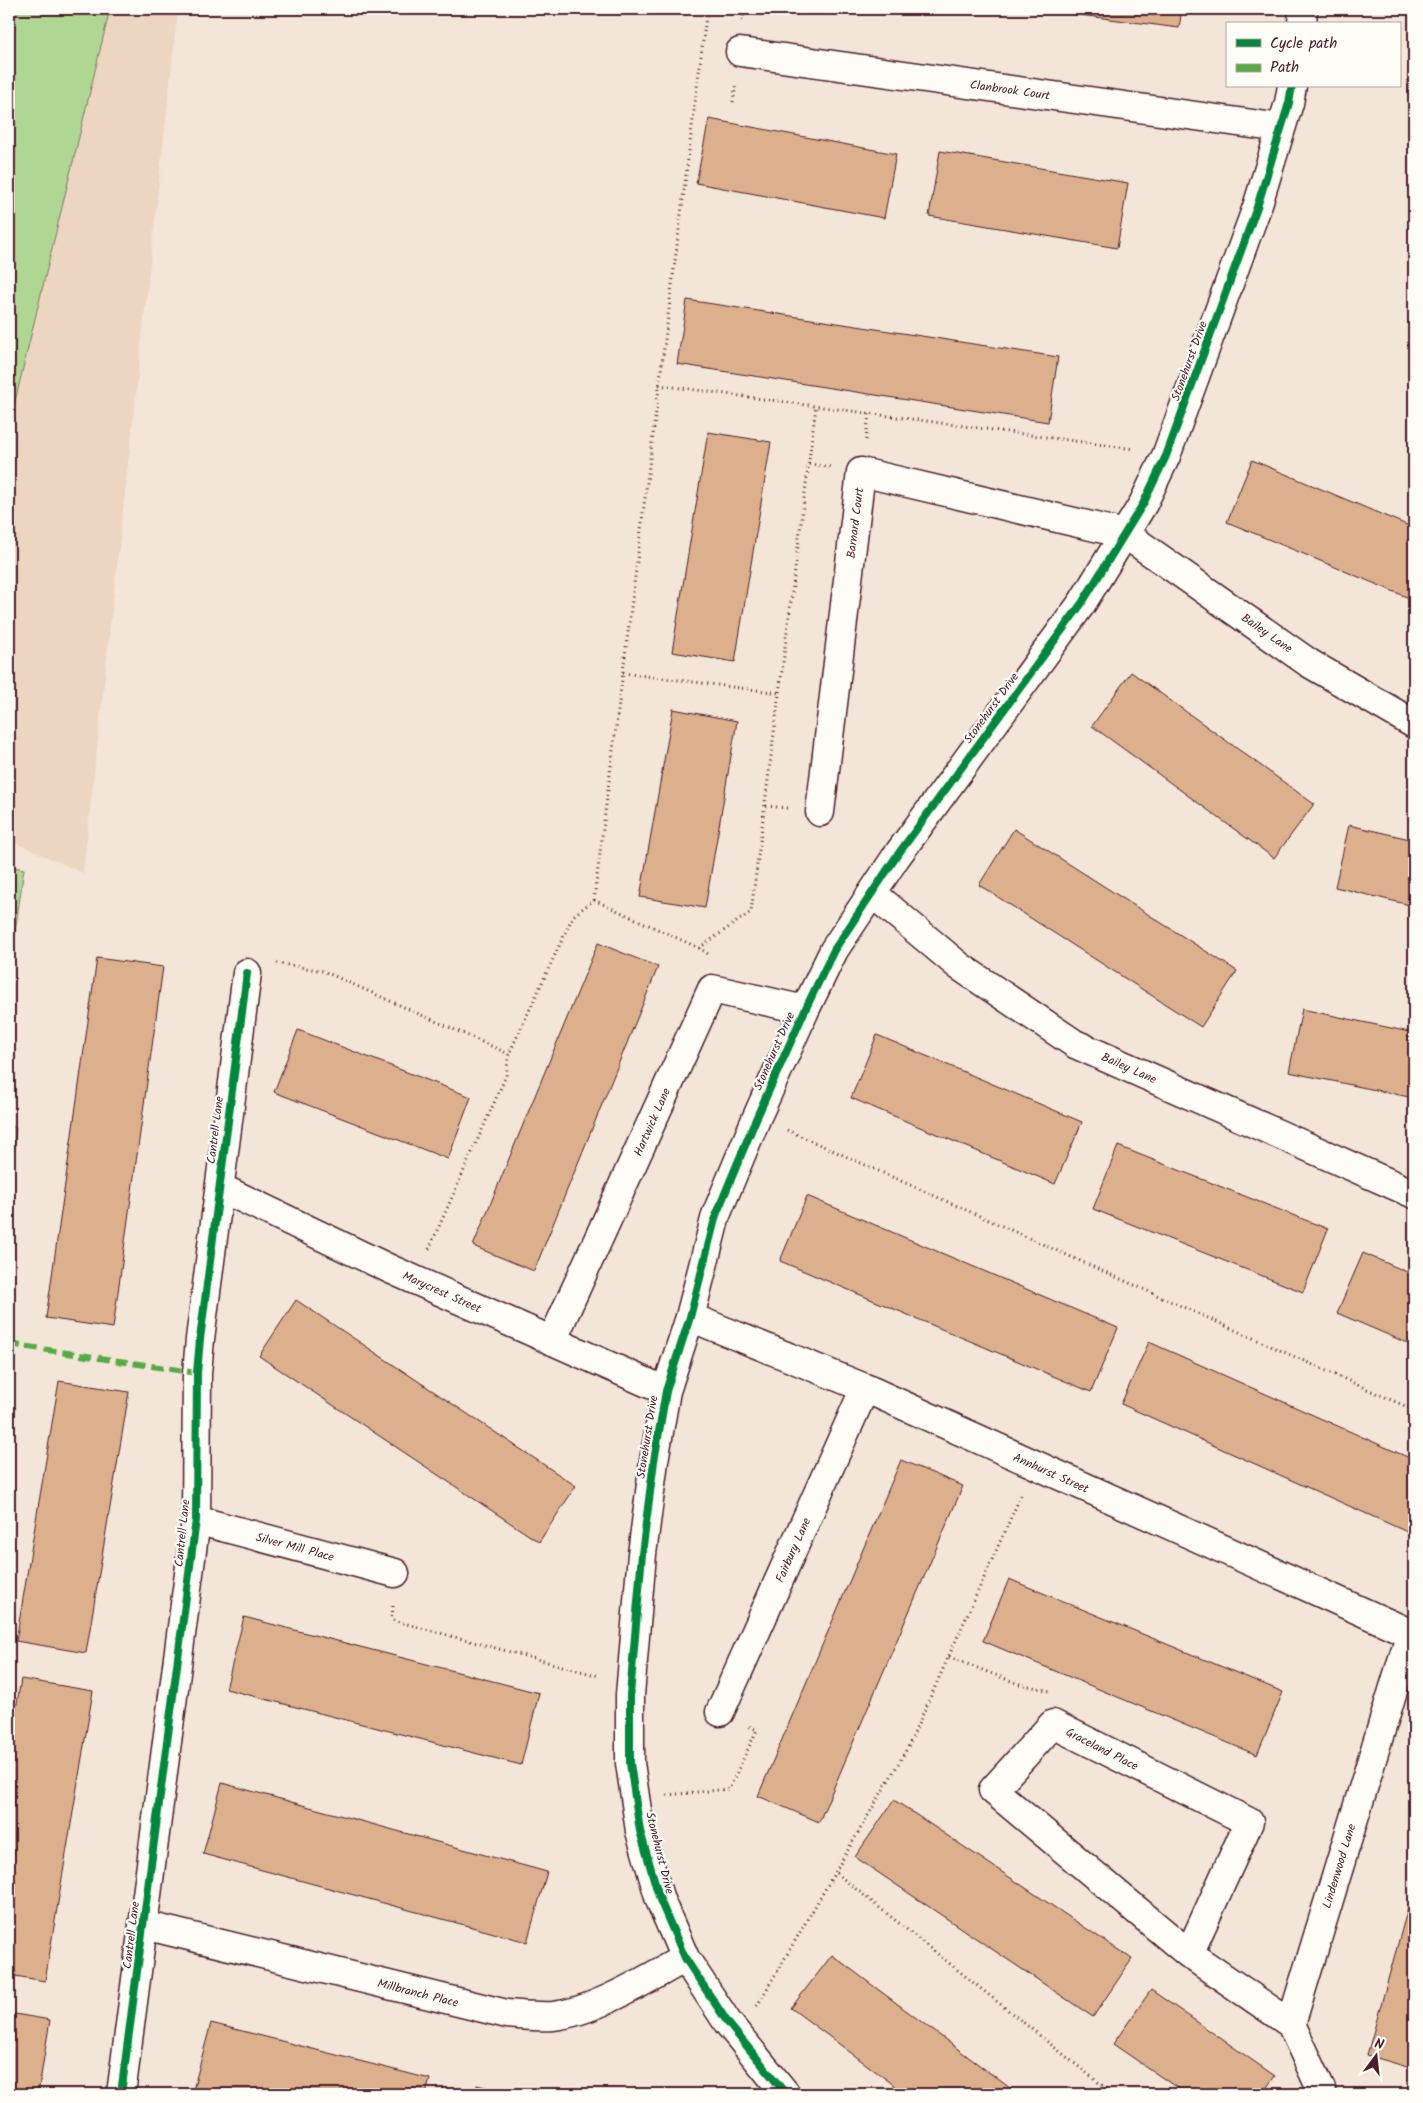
<svg xmlns="http://www.w3.org/2000/svg" width="1423" height="2103" font-family="Kalam,sans-serif">
<style>
.built{fill:#ecd5c1}
.green{fill:#afd793;stroke:#7c7b5f}
.building{fill:#dcb08d;stroke:#4a1f2b}
.lines{fill:none;stroke-linecap:round;stroke-linejoin:round}
.minor-casing{stroke:#4a1f2b;stroke-width:31}
.path{stroke:#4a1f2b;stroke-width:3;stroke-dasharray:1 4;stroke-linecap:butt}
.minor{stroke:#fdfcf7;stroke-width:28}
.quiet{stroke:#57aa44;stroke-width:6;stroke-dasharray:12 6;stroke-linecap:butt}
.cycleway-casing{stroke:#fdfcf7;stroke-width:11}
.cycleway{stroke:#00873e;stroke-width:8}
.labels{text-anchor:middle;stroke-width:4.5;stroke-linejoin:round;paint-order:stroke}
.street-label{font-size:12px;fill:#4a1f2b;stroke:#fdfcf7}
</style>
<rect width="100%" height="100%" fill="#f3e5d7"/>
<filter id="ink" filterUnits="userSpaceOnUse"><feTurbulence type="fractalNoise" baseFrequency=".02" numOctaves="2"/><feDisplacementMap in="SourceGraphic" scale="10" xChannelSelector="R" yChannelSelector="G"/><feConvolveMatrix kernelMatrix="1 2 1 2 8 2 1 2 1" color-interpolation-filters="sRGB"/></filter>
<g filter="url(#ink)">
<path class="built" d="M 9,9 L 178,9 L 83,873 L 9,840 Z"/>
<path class="green" d="M 9,9 L 110,9 L 9,426 Z
M 9,866 L 24,869 L 9,975 Z
M 9,1124 L 16,1128 L 9,1194 Z"/>
<path class="building" d="M 1034,9 L 1182,9 L 1179,28 Z
M 709,119 L 896,154 L 884,218 L 696,183 Z
M 940,151 L 1128,183 L 1117,248 L 929,216 Z
M 687,300 L 1058,357 L 1048,422 L 677,364 Z
M 708,432 L 771,442 L 735,662 L 672,652 Z
M 1252,460 L 1414,528 L 1414,600 L 1227,522 Z
M 1131,672 L 1314,804 L 1274,858 L 1092,726 Z
M 673,709 L 737,721 L 705,908 L 640,897 Z
M 1349,825 L 1414,840 L 1414,906 L 1335,887 Z
M 1014,829 L 1237,971 L 1201,1027 L 979,885 Z
M 598,943 L 658,967 L 534,1271 L 473,1246 Z
M 97,958 L 163,967 L 113,1328 L 46,1318 Z
M 1302,1009 L 1414,1033 L 1414,1098 L 1289,1072 Z
M 298,1030 L 471,1097 L 448,1159 L 274,1092 Z
M 877,1035 L 1082,1122 L 1055,1184 L 851,1098 Z
M 1118,1146 L 1328,1229 L 1303,1292 L 1093,1209 Z
M 807,1196 L 1118,1328 L 1091,1392 L 780,1261 Z
M 1363,1253 L 1414,1275 L 1414,1346 L 1337,1313 Z
M 296,1300 L 576,1486 L 539,1542 L 259,1356 Z
M 1149,1342 L 1414,1460 L 1414,1535 L 1121,1404 Z
M 59,1381 L 129,1392 L 86,1653 L 16,1641 Z
M 901,1460 L 963,1486 L 819,1822 L 758,1796 Z
M 1009,1579 L 1283,1692 L 1257,1755 L 983,1641 Z
M 244,1617 L 539,1693 L 521,1765 L 226,1689 Z
M 21,1679 L 93,1691 L 45,1981 L 9,1975 L 9,1752 Z
M 222,1783 L 547,1872 L 527,1942 L 203,1854 Z
M 894,1800 L 1132,1959 L 1093,2017 L 855,1857 Z
M 1414,1886 L 1414,2069 L 1367,2055 Z
M 832,1955 L 1018,2094 L 906,2094 L 791,2008 Z
M 1151,1990 L 1275,2076 L 1262,2094 L 1186,2094 L 1113,2044 Z
M 9,2013 L 50,2020 L 38,2094 L 9,2094 Z
M 211,2023 L 430,2079 L 426,2094 L 192,2094 Z
M 477,2085 L 512,2094 L 475,2094 Z"/>
<g class="lines">
<g class="minor-casing">
<path id="minor" d="M 1302,24 L 1303,9
M 740,52 L 1281,128
M 820,812 L 861,472 L 1125,534 L 1309,663 L 1414,724
M 872,893 L 959,966 L 1075,1044 L 1414,1194
M 221,1188 L 390,1269 L 666,1391
M 690,1317 L 865,1388 L 1414,1635
M 552,1341 L 712,989 L 805,1010
M 196,1520 L 395,1573
M 720,1712 L 865,1388
M 1053,1724 L 1249,1822 L 1189,1954 L 993,1790 Z
M 144,1925 L 507,2014 C 521,2015 538,2017 553,2016 C 594,2012 649,1978 685,1958
M 1189,1954 L 1291,2024
M 121,2094 L 196,1520 L 197,1373 L 200,1339 L 247,973
M 786,2094 L 728,2023 L 685,1958 L 660,1900 L 640,1831 L 630,1763 L 630,1695 L 642,1554 L 654,1461 L 666,1391 L 690,1317 L 716,1215 L 756,1119 L 805,1010 L 834,950 L 896,857 L 1082,603 L 1143,504 L 1166,456 L 1257,207 L 1289,103 L 1292,86
M 1321,2094 L 1321,2089 L 1291,2024 L 1410,1635"/>
</g>
<path class="path" d="M 743,21 L 744,9
M 733,102 L 736,84
M 659,385 L 1134,449
M 866,440 L 869,413
M 809,464 L 830,467
M 623,673 L 780,693
M 766,806 L 787,808
M 594,900 L 699,948 L 711,956
M 699,948 L 751,912 L 816,406
M 277,963 L 323,971 L 509,1054
M 787,1130 L 1414,1410
M 429,1249 L 506,1076 L 509,1054 L 573,916 L 594,900 L 707,9
M 393,1606 L 392,1620 L 599,1676
M 949,1657 L 1016,1683 L 1050,1691
M 667,1795 L 729,1789 L 757,1730 L 749,1726
M 836,1873 L 1113,2094
M 757,2006 L 908,1747 L 1022,1493"/>
<use href="#minor" class="minor"/>
<path class="quiet" d="M 9,1344 L 197,1373"/>
<g class="cycleway-casing">
<path id="cycleway" d="M 121,2094 L 196,1520 L 197,1373 L 200,1339 L 247,973
M 786,2094 L 728,2023 L 685,1958 L 660,1900 L 640,1831 L 630,1763 L 630,1695 L 642,1554 L 654,1461 L 666,1391 L 690,1317 L 716,1215 L 756,1119 L 805,1010 L 834,950 L 896,857 L 1082,603 L 1143,504 L 1166,456 L 1257,207 L 1289,103 L 1292,86"/>
</g>
<use href="#cycleway" class="cycleway"/>
</g>
</g>
<g class="labels">
<g class="street-label">
<text transform="translate(1010 90) rotate(8)" y="4">Clanbrook Court</text>
<text transform="translate(1189 361) rotate(-70)" y="4">Stonehurst Drive</text>
<text transform="translate(855 523) rotate(-83)" y="4">Barnard Court</text>
<text transform="translate(1267 633) rotate(35)" y="4">Bailey Lane</text>
<text transform="translate(991 708) rotate(-54)" y="4">Stonehurst Drive</text>
<text transform="translate(774 1051) rotate(-66)" y="4">Stonehurst Drive</text>
<text transform="translate(1129 1068) rotate(24)" y="4">Bailey Lane</text>
<text transform="translate(652 1122) rotate(-66)" y="4">Hartwick Lane</text>
<text transform="translate(215 1130) rotate(-83)" y="4">Cantrell Lane</text>
<text transform="translate(442 1292) rotate(24)" y="4">Marycrest Street</text>
<text transform="translate(647 1437) rotate(-81)" y="4">Stonehurst Drive</text>
<text transform="translate(1051 1473) rotate(24)" y="4">Annhurst Street</text>
<text transform="translate(182 1533) rotate(-84)" y="4">Cantrell Lane</text>
<text transform="translate(295 1547) rotate(15)" y="4">Silver Mill Place</text>
<text transform="translate(793 1550) rotate(-66)" y="4">Fairbury Lane</text>
<text transform="translate(1102 1749) rotate(27)" y="4">Graceland Place</text>
<text transform="translate(660 1853) rotate(76)" y="4">Stonehurst Drive</text>
<text transform="translate(1339 1866) rotate(-73)" y="4">Lindenwood Lane</text>
<text transform="translate(131 1935) rotate(-83)" y="4">Cantrell Lane</text>
<text transform="translate(418 1993) rotate(14)" y="4">Millbranch Place</text>
</g>
</g>
<rect width="1423" height="2103" fill="none" stroke="#fdfcf7" stroke-width="30"/>
<rect x="15" y="15" width="1393" height="2073" fill="none" stroke="#4a1f2b" stroke-width="2" filter="url(#ink)"/>
<rect x="1226" y="22" width="175" height="65" fill="#fdfcf7" stroke="#b5a4a5"/>
<rect x="1236" y="39" width="25" height="8" fill="#00873e" stroke="#b5a4a5"/>
<text x="1270" y="48" font-size="15" fill="#4a1f2b">Cycle path</text>
<rect x="1236" y="64" width="25" height="8" fill="#57aa44" stroke="#b5a4a5"/>
<text x="1270" y="72" font-size="15" fill="#4a1f2b">Path</text>
<g transform="translate(1376 2056) rotate(15)" stroke="#fdfcf7" stroke-width="4" paint-order="stroke">
<path d="M0-4L9 19L0 12L-9 19Z" fill="#4a1f2b"/>
<text y="-8" font-size="14" font-weight="bold" text-anchor="middle" fill="#4a1f2b">N</text>
</g>
</svg>
